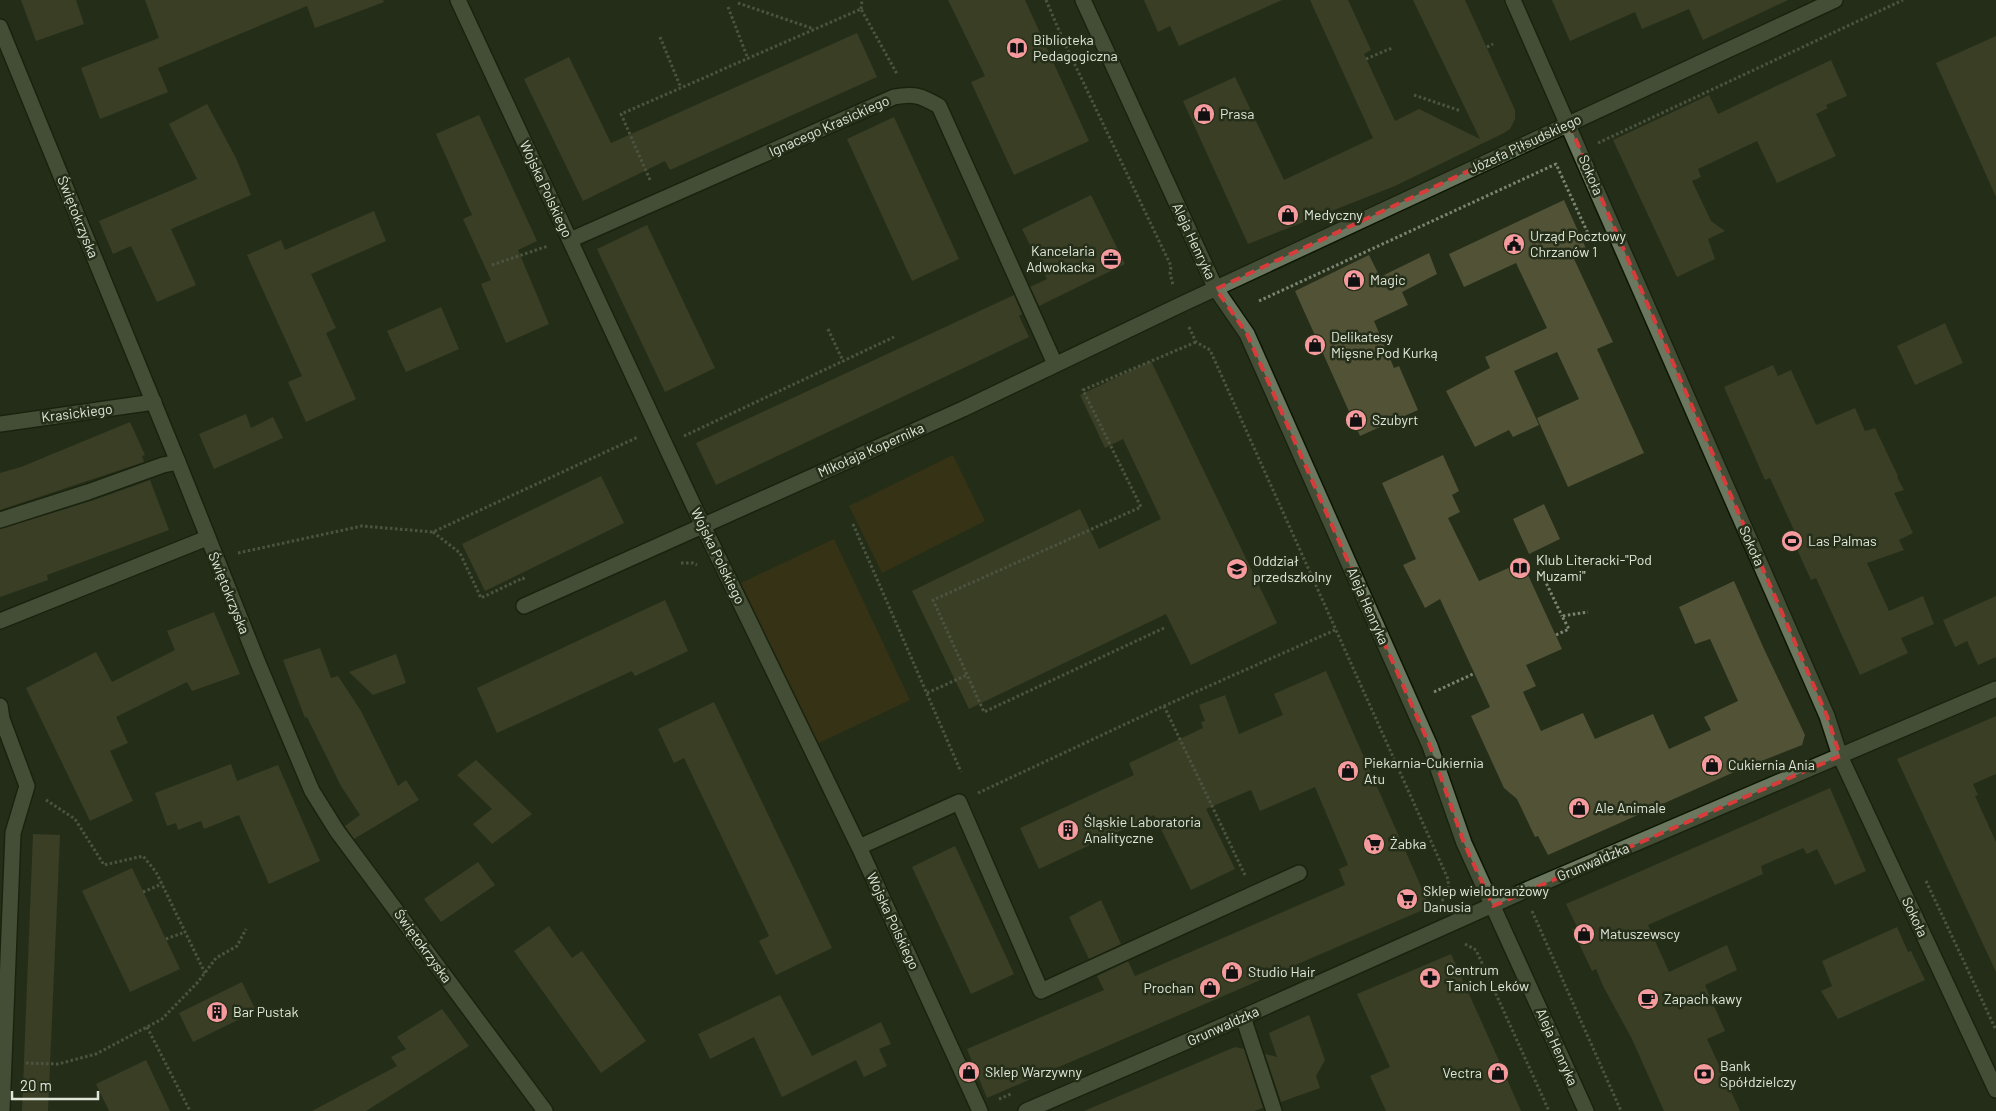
<svg xmlns="http://www.w3.org/2000/svg" width="1996" height="1111" font-family="Barlow,sans-serif">
<style>
.green{fill:#493812}
.building{fill:#525237}
.lines{fill:none;stroke-linecap:round;stroke-linejoin:round}
.lane-casing{stroke:#0d1603;stroke-width:18}
.street-casing{stroke:#0d1603;stroke-width:18}
.path{stroke:#7c8472;stroke-width:3;stroke-dasharray:2.5 2.5;stroke-linecap:butt}
.lane{stroke:#6b775e;stroke-width:15}
.street{stroke:#6b775e;stroke-width:15}
.marked{fill:none;stroke:#d73b3a;stroke-width:4;stroke-dasharray:10 6;stroke-linejoin:round}
.labels{text-anchor:middle;stroke-width:5;stroke-linejoin:round;paint-order:stroke}
.poi-label{font-size:14px;fill:#e0e7d9;stroke:#242e18;text-anchor:start}
.street-label{font-size:14px;fill:#e0e7d9;stroke:#242e18}
</style>
<rect width="100%" height="100%" fill="#242e18"/>
<path class="green" d="M 953,455 L 985,521 L 882,573 L 849,506 Z
M 834,539 L 910,700 L 817,744 L 741,583 Z"/>
<path class="building" d="M 21,0 L 76,0 L 84,24 L 36,41 Z
M 145,0 L 383,0 L 384,2 L 315,28 L 307,6 L 158,68 L 168,92 L 100,119 L 81,68 L 159,38 Z
M 948,0 L 1025,0 L 1089,141 L 1014,175 L 971,82 L 985,76 Z
M 1144,0 L 1282,0 L 1179,46 L 1170,26 L 1158,32 Z
M 1310,0 L 1348,0 L 1371,50 L 1364,54 L 1395,121 L 1419,109 L 1480,139 L 1413,0 L 1465,0 L 1515,110 L 1515,119 L 1510,129 L 1504,133 L 1395,186 L 1248,244 L 1183,101 L 1235,77 L 1284,180 L 1373,138 Z
M 1552,0 L 1788,0 L 1703,40 L 1689,9 L 1642,29 L 1635,12 L 1570,41 Z
M 857,33 L 877,77 L 670,170 L 665,161 L 583,201 L 524,79 L 569,57 L 611,143 Z
M 1996,36 L 1996,197 L 1936,63 Z
M 1831,60 L 1847,96 L 1826,105 L 1828,108 L 1816,114 L 1836,156 L 1777,183 L 1757,141 L 1698,169 L 1701,177 L 1692,181 L 1711,221 L 1725,231 L 1708,239 L 1715,259 L 1677,277 L 1613,140 L 1709,95 L 1718,114 Z
M 207,104 L 236,158 L 251,195 L 171,229 L 196,285 L 157,302 L 131,246 L 113,254 L 99,221 L 197,179 L 169,124 Z
M 479,115 L 537,241 L 518,250 L 549,324 L 506,343 L 481,284 L 491,280 L 463,219 L 472,215 L 436,134 Z
M 894,117 L 959,259 L 912,281 L 847,139 Z
M 1091,195 L 1125,264 L 1039,306 L 1030,287 L 1047,279 L 1022,229 Z
M 1564,200 L 1588,253 L 1574,259 L 1613,342 L 1597,349 L 1644,453 L 1568,487 L 1537,418 L 1579,399 L 1557,352 L 1514,371 L 1539,425 L 1513,437 L 1509,430 L 1475,447 L 1446,391 L 1490,368 L 1485,357 L 1547,328 L 1516,263 L 1464,287 L 1449,254 Z
M 374,211 L 386,241 L 311,274 L 336,328 L 326,333 L 356,399 L 306,422 L 288,382 L 302,376 L 247,255 L 281,240 L 285,250 Z
M 647,225 L 715,368 L 665,392 L 597,249 Z
M 1429,253 L 1437,274 L 1402,292 L 1408,305 L 1374,321 L 1394,368 L 1399,366 L 1418,410 L 1360,436 L 1295,291 L 1369,255 L 1380,277 Z
M 1014,295 L 1022,314 L 1019,316 L 1029,337 L 716,485 L 696,443 Z
M 441,307 L 459,349 L 406,372 L 387,331 Z
M 1945,323 L 1963,363 L 1915,385 L 1897,346 Z
M 1151,361 L 1277,623 L 1191,665 L 1166,614 L 969,709 L 912,591 L 1080,509 L 1099,549 L 1161,519 L 1123,439 L 1105,448 L 1080,395 Z
M 1773,365 L 1778,376 L 1791,370 L 1816,425 L 1855,408 L 1865,431 L 1875,428 L 1898,476 L 1897,477 L 1904,490 L 1894,493 L 1913,533 L 1899,540 L 1904,550 L 1867,563 L 1889,611 L 1923,596 L 1934,624 L 1901,638 L 1908,653 L 1860,675 L 1816,578 L 1811,580 L 1795,545 L 1800,543 L 1770,478 L 1765,480 L 1724,387 Z
M 246,414 L 251,428 L 273,417 L 283,438 L 214,469 L 199,434 Z
M 130,422 L 145,455 L 142,456 L 144,462 L 0,510 L 0,473 L 21,467 Z
M 1443,455 L 1459,491 L 1452,495 L 1460,512 L 1448,518 L 1479,581 L 1522,562 L 1562,649 L 1526,665 L 1536,686 L 1523,692 L 1541,731 L 1583,713 L 1595,739 L 1653,714 L 1669,749 L 1711,730 L 1704,717 L 1738,701 L 1710,639 L 1695,644 L 1679,607 L 1734,581 L 1764,649 L 1805,735 L 1802,745 L 1741,769 L 1548,855 L 1538,836 L 1535,837 L 1517,799 L 1504,788 L 1471,716 L 1490,707 L 1440,599 L 1425,608 L 1403,565 L 1416,559 L 1382,483 Z
M 601,476 L 624,523 L 485,591 L 462,544 Z
M 150,480 L 169,530 L 47,575 L 48,580 L 0,597 L 0,529 L 91,501 Z
M 1544,504 L 1560,539 L 1529,554 L 1513,519 Z
M 1996,596 L 1996,657 L 1978,665 L 1967,641 L 1955,647 L 1943,620 Z
M 665,600 L 688,651 L 635,676 L 632,671 L 497,733 L 477,688 Z
M 214,612 L 240,674 L 192,691 L 187,682 L 116,717 L 128,743 L 110,751 L 133,801 L 90,821 L 26,688 L 96,652 L 112,682 L 175,650 L 167,631 Z
M 320,648 L 331,678 L 338,676 L 361,711 L 398,786 L 406,780 L 419,800 L 354,839 L 345,826 L 360,815 L 341,786 L 307,717 L 305,718 L 283,660 Z
M 396,654 L 406,683 L 373,695 L 349,672 Z
M 1326,671 L 1427,900 L 1425,909 L 987,1098 L 967,1049 L 1104,990 L 1097,976 L 1128,961 L 1135,976 L 1345,885 L 1339,869 L 1348,865 L 1315,787 L 1260,811 L 1251,790 L 1206,809 L 1235,869 L 1191,890 L 1154,815 L 1039,869 L 1020,828 L 1134,775 L 1129,763 L 1203,728 L 1201,722 L 1205,721 L 1199,705 L 1225,695 L 1239,734 L 1283,715 L 1274,694 Z
M 714,702 L 832,948 L 776,975 L 759,941 L 769,936 L 684,758 L 674,763 L 658,729 Z
M 1996,716 L 1996,774 L 1973,784 L 1978,795 L 1975,796 L 1996,842 L 1996,972 L 1897,759 Z
M 476,760 L 532,814 L 492,844 L 473,824 L 492,809 L 457,775 Z
M 231,764 L 237,781 L 278,765 L 320,861 L 269,884 L 239,815 L 204,829 L 201,821 L 178,830 L 176,823 L 167,826 L 155,793 Z
M 1830,788 L 1866,871 L 1835,885 L 1817,849 L 1807,854 L 1803,848 L 1761,866 L 1763,874 L 1648,925 L 1669,972 L 1727,945 L 1737,970 L 1705,985 L 1725,1031 L 1707,1039 L 1740,1111 L 1664,1111 L 1632,1039 L 1603,986 L 1596,969 L 1592,971 L 1572,929 L 1577,927 L 1566,904 Z
M 33,834 L 60,835 L 48,1111 L 22,1111 Z
M 955,846 L 1014,974 L 971,994 L 912,867 Z
M 478,862 L 495,885 L 441,922 L 424,899 Z
M 132,868 L 180,969 L 130,992 L 82,891 Z
M 1101,900 L 1121,944 L 1089,959 L 1069,917 Z
M 549,926 L 572,958 L 582,951 L 646,1041 L 601,1073 L 514,951 Z
M 1897,927 L 1908,952 L 1911,951 L 1925,980 L 1838,1019 L 1821,991 L 1832,986 L 1822,961 Z
M 1451,954 L 1496,1054 L 1521,1111 L 1386,1111 L 1370,1076 L 1390,1067 L 1357,994 Z
M 242,982 L 256,1011 L 193,1042 L 179,1013 Z
M 780,995 L 812,1056 L 881,1022 L 891,1044 L 879,1049 L 887,1066 L 864,1077 L 856,1060 L 782,1097 L 754,1037 L 710,1059 L 698,1034 Z
M 442,1009 L 469,1046 L 366,1111 L 312,1111 L 397,1066 L 391,1057 L 406,1049 L 397,1037 Z
M 1309,1015 L 1325,1060 L 1316,1076 L 1320,1088 L 1281,1102 L 1265,1054 L 1277,1057 L 1269,1033 Z
M 1235,1047 L 1244,1049 L 1263,1108 L 1254,1111 L 1084,1111 Z
M 146,1060 L 170,1111 L 109,1111 L 96,1084 Z"/>
<g class="lines">
<g class="lane-casing">
<path id="lane" d="M 570,240 L 894,97 C 915,93 921,96 939,106 L 1055,364
M 0,424 L 154,402
M 0,520 L 88,492 L 163,465 L 178,462
M 0,621 L 207,538
M 0,706 L 2,719 L 27,786 L 13,833 L 2,1111"/>
</g>
<g class="street-casing">
<path id="street" d="M 458,0 L 703,526 L 859,847 L 980,1111
M 1083,0 L 1216,289 L 1247,334 L 1430,746 L 1464,843 L 1586,1111
M 1513,0 L 1827,716 L 1840,756 L 1996,1090
M 0,27 L 178,462 L 258,663 L 312,791 L 337,831 L 545,1111
M 524,606 L 963,409 L 1180,305 L 1835,0
M 859,847 L 959,802 L 1041,991 L 1299,873
M 1243,1017 L 1274,1111
M 1026,1111 L 1243,1017 L 1524,891 L 1996,689"/>
</g>
<path class="path" d="M 1046,0 L 1064,42 L 1171,266 L 1170,273 L 1173,285
M 738,3 L 814,29
M 728,7 L 748,59
M 861,9 L 862,0
M 660,37 L 681,88
M 1487,47 L 1493,44
M 1366,59 L 1392,48
M 1414,95 L 1461,111
M 1598,143 L 1903,0
M 650,180 L 621,114 L 861,9 L 897,74
M 492,265 L 548,246
M 1259,301 L 1556,164 L 1591,240
M 1189,327 L 1196,342 L 1210,350 L 1448,879 L 1449,893 L 1440,903
M 828,329 L 843,361
M 684,436 L 894,337
M 853,524 L 961,772
M 433,532 L 460,553 L 481,598 L 523,578 L 525,581
M 238,553 L 362,526 L 433,532 L 638,437
M 681,563 L 693,563 L 697,565
M 1540,570 L 1562,616
M 1164,628 L 984,712 L 933,600 L 1141,507 L 1083,390 L 1196,342
M 1556,635 L 1569,629 L 1562,616 L 1588,612
M 1434,692 L 1473,674
M 927,693 L 967,675
M 1164,706 L 1245,875
M 978,793 L 1164,706 L 1335,630
M 46,800 L 75,819 L 104,865 L 143,856 L 156,872 L 205,973
M 1926,881 L 1996,1030
M 143,892 L 162,884
M 1532,911 L 1621,1111
M 166,939 L 185,932
M 1465,944 L 1476,950 L 1549,1111
M 147,1027 L 190,1111
M 26,1063 L 58,1064 L 96,1054 L 162,1019 L 198,982 L 216,958 L 237,946 L 246,929
M 999,1099 L 1011,1094"/>
<use href="#lane" class="lane"/>
<use href="#street" class="street"/>
</g>
<path d="M0 0H1996V1111H0ZM 1569,124 L 1827,716 L 1840,756 L 1493,906 L 1464,843 L 1430,746 L 1247,334 L 1216,289 Z" fill="#242e18" fill-opacity=".55" fill-rule="evenodd"/>
<path class="marked" d="M 1569,124 L 1827,716 L 1840,756 L 1493,906 L 1464,843 L 1430,746 L 1247,334 L 1216,289 Z"/>
<defs>
<g id="library-disc" transform="scale(1.125)"><circle r="9.5" fill="#f59b9d" stroke="#242e18"/><path d="M-6-4Q-3-5.5-.7-3.5V5Q-3 3-6 4ZM6-4Q3-5.5 .7-3.5V5Q3 3 6 4Z" fill="#111"/></g>
<g id="shop-disc" transform="scale(1.125)"><circle r="9.5" fill="#f59b9d" stroke="#242e18"/><path d="M-5-2.5h2.3a2.7 3.5 0 0 1 5.4 0H5L5.5 6h-11ZM-1.5-2.5h3a1.5 2.3 0 0 0-3 0Z" fill="#111"/></g>
<g id="civic-disc" transform="scale(1.125)"><circle r="9.5" fill="#f59b9d" stroke="#242e18"/><path d="M-.6-6.5H3V-4.5H.6V-3L4-1V1h2V6H-6V1h2V-1L-.6-3ZM-1.2 2.5V6h2.4V2.5Z" fill="#111"/></g>
<g id="office-disc" transform="scale(1.125)"><circle r="9.5" fill="#f59b9d" stroke="#242e18"/><path d="M-6-3h4V-5.5h4V-3h4V5H-6ZM-1-4.5V-3h2v-1.5ZM-6 0V1H6V0Z" fill="#111"/></g>
<g id="stadium-disc" transform="scale(1.125)"><circle r="9.5" fill="#f59b9d" stroke="#242e18"/><path d="M0-5a6.5 5 0 1 0 0 10a6.5 5 0 1 0 0-10ZM-3.5-1.8h7v3.6h-7Z" fill="#111"/></g>
<g id="school-disc" transform="scale(1.125)"><circle r="9.5" fill="#f59b9d" stroke="#242e18"/><path d="M0-5L7-2L0 1L-7-2ZM-4 1L0 2.5L4 1V4Q0 6-4 4Z" fill="#111"/></g>
<g id="building-disc" transform="scale(1.125)"><circle r="9.5" fill="#f59b9d" stroke="#242e18"/><path d="M-4-6H4V6H1V3H-1V6H-4ZM-2.5-4.3h1.7v1.8h-1.7ZM.8-4.3h1.7v1.8H.8ZM-2.5-1h1.7V.8h-1.7ZM.8-1h1.7V.8H.8Z" fill="#111"/></g>
<g id="supermarket-disc" transform="scale(1.125)"><circle r="9.5" fill="#f59b9d" stroke="#242e18"/><path d="M-6-5.5h2.5l.6 2H6L4.5 2H-2.5L-4.4-4H-6ZM-1.5 3.2a1.3 1.3 0 1 0 .1 0ZM3 3.2a1.3 1.3 0 1 0 .1 0Z" fill="#111"/></g>
<g id="pharmacy-disc" transform="scale(1.125)"><circle r="9.5" fill="#f59b9d" stroke="#242e18"/><path d="M-2-6h4v4h4v4h-4v4h-4v-4h-4v-4h4Z" fill="#111"/></g>
<g id="cafe-disc" transform="scale(1.125)"><circle r="9.5" fill="#f59b9d" stroke="#242e18"/><path d="M-5.5-4.5H6V0H3Q3 3.5 0 3.5H-2.5Q-5.5 3.5-5.5 0ZM3-3.2v2h1.7v-2ZM-6 4.5H4V6H-6Z" fill="#111"/></g>
<g id="bank-disc" transform="scale(1.125)"><circle r="9.5" fill="#f59b9d" stroke="#242e18"/><path d="M-6-4H6V4H-6ZM0-2.3a2.3 2.3 0 1 0 0 4.6a2.3 2.3 0 1 0 0-4.6Z" fill="#111"/></g>
</defs>
<g fill-rule="evenodd">
<use href="#library-disc" x="1017" y="48"/>
<use href="#shop-disc" x="1204" y="114"/>
<use href="#shop-disc" x="1288" y="215"/>
<use href="#civic-disc" x="1514" y="244"/>
<use href="#office-disc" x="1111" y="259"/>
<use href="#shop-disc" x="1354" y="280"/>
<use href="#shop-disc" x="1315" y="345"/>
<use href="#shop-disc" x="1356" y="420"/>
<use href="#stadium-disc" x="1792" y="541"/>
<use href="#library-disc" x="1520" y="568"/>
<use href="#school-disc" x="1237" y="569"/>
<use href="#shop-disc" x="1712" y="765"/>
<use href="#shop-disc" x="1348" y="771"/>
<use href="#shop-disc" x="1579" y="808"/>
<use href="#building-disc" x="1068" y="830"/>
<use href="#supermarket-disc" x="1374" y="844"/>
<use href="#supermarket-disc" x="1407" y="899"/>
<use href="#shop-disc" x="1584" y="934"/>
<use href="#shop-disc" x="1232" y="972"/>
<use href="#pharmacy-disc" x="1430" y="978"/>
<use href="#shop-disc" x="1210" y="988"/>
<use href="#cafe-disc" x="1648" y="999"/>
<use href="#building-disc" x="217" y="1012"/>
<use href="#shop-disc" x="969" y="1072"/>
<use href="#shop-disc" x="1498" y="1073"/>
<use href="#bank-disc" x="1704" y="1074"/>
</g>
<g class="labels">
<g class="poi-label">
<text x="1033" y="45">Biblioteka<tspan x="1033" dy="16">Pedagogiczna</tspan></text>
<text x="1220" y="119">Prasa</text>
<text x="1304" y="220">Medyczny</text>
<text x="1530" y="241">Urząd Pocztowy<tspan x="1530" dy="16">Chrzanów 1</tspan></text>
<text x="1095" y="256" text-anchor="end">Kancelaria<tspan x="1095" dy="16">Adwokacka</tspan></text>
<text x="1370" y="285">Magic</text>
<text x="1331" y="342">Delikatesy<tspan x="1331" dy="16">Mięsne Pod Kurką</tspan></text>
<text x="1372" y="425">Szubyrt</text>
<text x="1808" y="546">Las Palmas</text>
<text x="1536" y="565">Klub Literacki-"Pod<tspan x="1536" dy="16">Muzami"</tspan></text>
<text x="1253" y="566">Oddział<tspan x="1253" dy="16">przedszkolny</tspan></text>
<text x="1364" y="768">Piekarnia-Cukiernia<tspan x="1364" dy="16">Atu</tspan></text>
<text x="1728" y="770">Cukiernia Ania</text>
<text x="1595" y="813">Ale Animale</text>
<text x="1084" y="827">Śląskie Laboratoria<tspan x="1084" dy="16">Analityczne</tspan></text>
<text x="1390" y="849">Żabka</text>
<text x="1423" y="896">Sklep wielobranżowy<tspan x="1423" dy="16">Danusia</tspan></text>
<text x="1600" y="939">Matuszewscy</text>
<text x="1446" y="975">Centrum<tspan x="1446" dy="16">Tanich Leków</tspan></text>
<text x="1248" y="977">Studio Hair</text>
<text x="1194" y="993" text-anchor="end">Prochan</text>
<text x="1664" y="1004">Zapach kawy</text>
<text x="233" y="1017">Bar Pustak</text>
<text x="1720" y="1071">Bank<tspan x="1720" dy="16">Spółdzielczy</tspan></text>
<text x="985" y="1077">Sklep Warzywny</text>
<text x="1482" y="1078" text-anchor="end">Vectra</text>
</g>
<g class="street-label">
<text transform="translate(829 126) rotate(-24)" y="5">Ignacego Krasickiego</text>
<text transform="translate(1525 144) rotate(-25)" y="5">Józefa Piłsudskiego</text>
<text transform="translate(1591 175) rotate(67)" y="5">Sokoła</text>
<text transform="translate(546 189) rotate(65)" y="5">Wojska Polskiego</text>
<text transform="translate(78 217) rotate(68)" y="5">Świętokrzyska</text>
<text transform="translate(1194 241) rotate(65)" y="5">Aleja Henryka</text>
<text transform="translate(77 413) rotate(-7)" y="5">Krasickiego</text>
<text transform="translate(871 450) rotate(-24)" y="5">Mikołaja Kopernika</text>
<text transform="translate(1752 546) rotate(66)" y="5">Sokoła</text>
<text transform="translate(718 556) rotate(64)" y="5">Wojska Polskiego</text>
<text transform="translate(229 593) rotate(68)" y="5">Świętokrzyska</text>
<text transform="translate(1368 606) rotate(66)" y="5">Aleja Henryka</text>
<text transform="translate(1593 862) rotate(-23)" y="5">Grunwaldzka</text>
<text transform="translate(1915 917) rotate(65)" y="5">Sokoła</text>
<text transform="translate(893 921) rotate(65)" y="5">Wojska Polskiego</text>
<text transform="translate(423 946) rotate(54)" y="5">Świętokrzyska</text>
<text transform="translate(1223 1026) rotate(-24)" y="5">Grunwaldzka</text>
<text transform="translate(1557 1047) rotate(66)" y="5">Aleja Henryka</text>
</g>
</g>
<path d="M12 1091v8h86v-8" fill="none" stroke="#e0e7d9" stroke-width="2.5"/>
<text x="20" y="1091" font-size="15" fill="#e0e7d9" stroke="#242e18" stroke-width="4" paint-order="stroke">20 m</text>
</svg>
